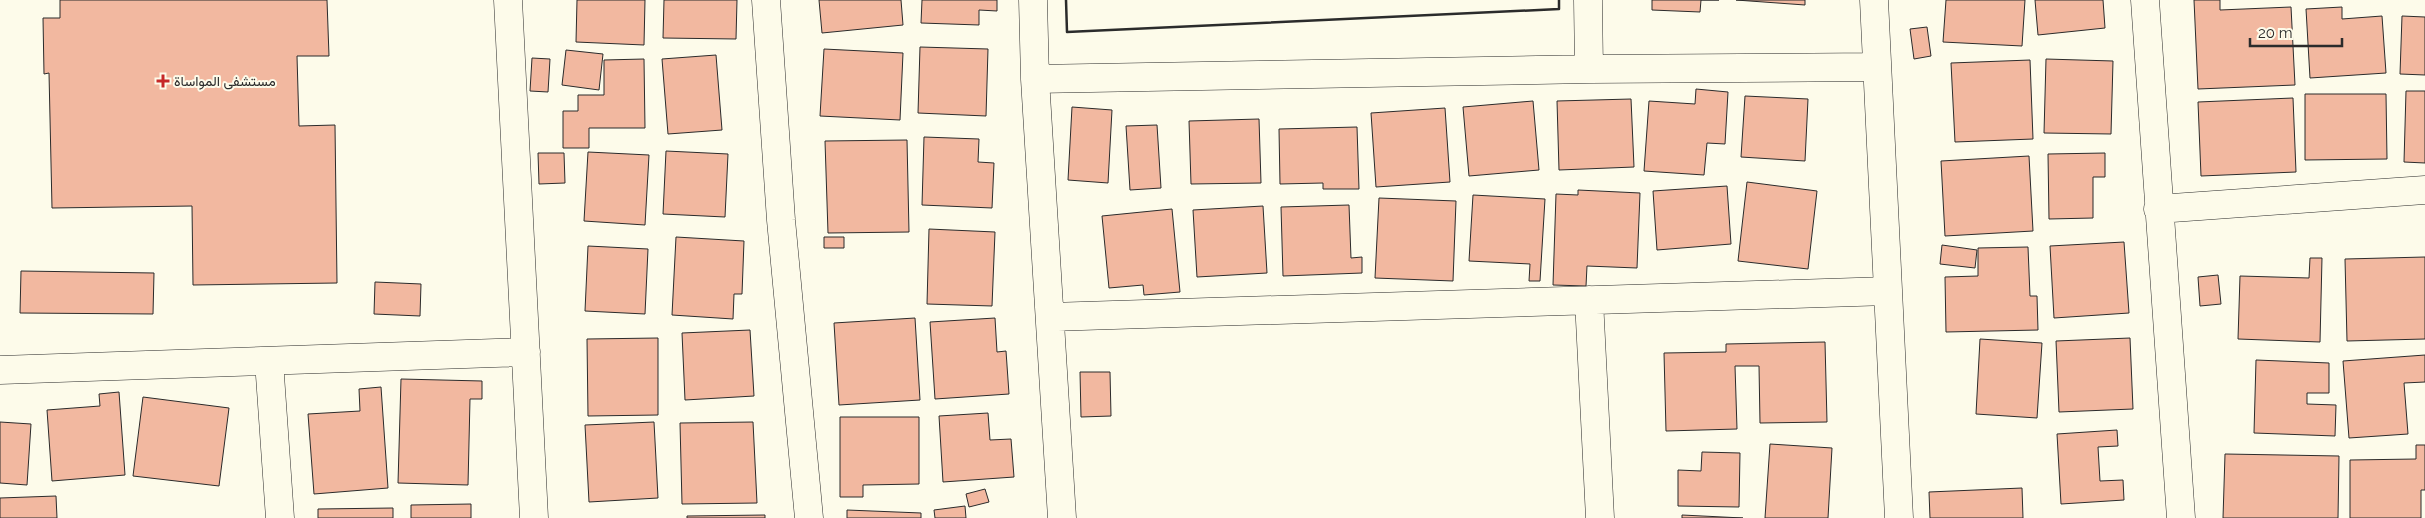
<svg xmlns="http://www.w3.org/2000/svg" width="2425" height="518" font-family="Raleway,Vazirmatn,sans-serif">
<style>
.building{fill:#f2b8a0;stroke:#2b2b2b}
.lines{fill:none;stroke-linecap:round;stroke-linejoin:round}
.minor-casing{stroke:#2b2b2b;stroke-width:29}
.minor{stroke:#fdfbea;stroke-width:28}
.wall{stroke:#2b2b2b;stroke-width:2.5}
.poi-dot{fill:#c62828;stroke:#fdfbea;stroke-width:2}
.labels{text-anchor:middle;stroke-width:4;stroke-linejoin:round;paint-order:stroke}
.poi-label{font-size:14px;fill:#2b2b2b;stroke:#fdfbea;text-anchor:start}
</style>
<rect width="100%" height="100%" fill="#fdfbea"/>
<path class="building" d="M 60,0 L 327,0 L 329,56 L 297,56 L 299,126 L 335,125 L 337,283 L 193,285 L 192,206 L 52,208 L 49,73 L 44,74 L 43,18 L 60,18 Z
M 577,0 L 645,0 L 644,45 L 576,42 Z
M 664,0 L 737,0 L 736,39 L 663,38 Z
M 819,0 L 901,0 L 903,25 L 822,33 Z
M 922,0 L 997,0 L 997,11 L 979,10 L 979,25 L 921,23 Z
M 1652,0 L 1719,0 L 1701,0 L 1700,12 L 1652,10 Z
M 1736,0 L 1805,0 L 1805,5 Z
M 1946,0 L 2025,0 L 2022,46 L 1943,42 Z
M 2035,0 L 2103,0 L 2105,28 L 2038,35 Z
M 2194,0 L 2220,0 L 2220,10 L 2291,7 L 2295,85 L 2198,89 Z
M 2342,7 L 2342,19 L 2382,16 L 2386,73 L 2310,78 L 2306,9 Z
M 2402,16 L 2425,17 L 2425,75 L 2400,74 Z
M 1927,27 L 1931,56 L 1914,59 L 1910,29 Z
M 920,47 L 988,49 L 986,116 L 918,113 Z
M 824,49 L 903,53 L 900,120 L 820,116 Z
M 566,50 L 603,54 L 599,90 L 562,85 Z
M 716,55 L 722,130 L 668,134 L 662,59 Z
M 532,58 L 550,59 L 548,92 L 530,91 Z
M 644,59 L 645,128 L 589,128 L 589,148 L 563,148 L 563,111 L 578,111 L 578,95 L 604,95 L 604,60 Z
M 2046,59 L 2113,61 L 2111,134 L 2044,133 Z
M 2030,60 L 2033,139 L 1955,142 L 1951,63 Z
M 1696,89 L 1728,92 L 1725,144 L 1707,143 L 1704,175 L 1644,171 L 1649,101 L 1695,104 Z
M 2406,91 L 2425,91 L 2425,163 L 2404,162 Z
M 2305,94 L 2386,94 L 2387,159 L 2305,160 Z
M 1745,96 L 1808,99 L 1805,161 L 1741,157 Z
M 2293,98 L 2296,172 L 2201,176 L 2198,102 Z
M 1631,99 L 1634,167 L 1559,170 L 1557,101 Z
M 1533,101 L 1539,170 L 1469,176 L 1463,107 Z
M 1072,107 L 1112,110 L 1108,183 L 1068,180 Z
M 1445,108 L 1450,182 L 1376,187 L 1371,113 Z
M 1259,119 L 1261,183 L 1191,184 L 1189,121 Z
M 1157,125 L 1161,188 L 1130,190 L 1126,126 Z
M 1357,127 L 1359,189 L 1323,189 L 1323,183 L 1280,184 L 1279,129 Z
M 924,137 L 979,139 L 978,162 L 994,163 L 992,208 L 922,205 Z
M 907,140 L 909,232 L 828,233 L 825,141 Z
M 666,151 L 728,154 L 725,217 L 663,214 Z
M 588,152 L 649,155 L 645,225 L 584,221 Z
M 538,153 L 564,153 L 565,183 L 539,184 Z
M 2105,153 L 2105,177 L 2093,177 L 2093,218 L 2049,219 L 2048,154 Z
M 2029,156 L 2033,231 L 1945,236 L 1941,161 Z
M 1747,182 L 1817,191 L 1808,269 L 1738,261 Z
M 1727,186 L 1731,244 L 1657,250 L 1653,191 Z
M 1578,190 L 1640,193 L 1637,268 L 1587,266 L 1586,286 L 1553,285 L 1556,194 L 1578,195 Z
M 1473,195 L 1545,199 L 1540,281 L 1529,281 L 1530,264 L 1469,261 Z
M 1379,198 L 1456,201 L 1453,281 L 1375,278 Z
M 1349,205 L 1351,258 L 1362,257 L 1362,273 L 1283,276 L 1281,207 Z
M 1263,206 L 1267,273 L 1197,277 L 1193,210 Z
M 1172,209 L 1180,292 L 1144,295 L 1143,285 L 1109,288 L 1102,216 Z
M 929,229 L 995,232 L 992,306 L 927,304 Z
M 676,237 L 744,241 L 742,294 L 734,294 L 733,319 L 672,315 Z
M 824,237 L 844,237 L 844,248 L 824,248 Z
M 2124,242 L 2129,313 L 2054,318 L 2050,246 Z
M 1942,245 L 1977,250 L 1975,268 L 1940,264 Z
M 588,246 L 648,249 L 645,314 L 585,311 Z
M 2028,247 L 2030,296 L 2037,296 L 2038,330 L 1946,332 L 1945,277 L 1978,276 L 1978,248 Z
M 2425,257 L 2425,339 L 2347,341 L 2345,259 Z
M 2310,258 L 2322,258 L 2320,342 L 2238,339 L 2240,276 L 2309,278 Z
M 21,271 L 154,273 L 153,314 L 20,313 Z
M 2218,275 L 2221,304 L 2200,306 L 2198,277 Z
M 375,282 L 421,284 L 420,316 L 374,314 Z
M 915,318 L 920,400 L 839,405 L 834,323 Z
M 995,318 L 997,352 L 1006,351 L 1009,394 L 935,399 L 930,322 Z
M 750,330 L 754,396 L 685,400 L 682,333 Z
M 658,338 L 658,415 L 588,416 L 587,339 Z
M 2130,338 L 2133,409 L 2059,412 L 2056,341 Z
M 1980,339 L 2042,343 L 2037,418 L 1976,414 Z
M 1825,342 L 1827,422 L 1760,423 L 1759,366 L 1735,366 L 1737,429 L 1666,431 L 1664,353 L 1726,352 L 1726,344 Z
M 2425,355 L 2425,382 L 2404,383 L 2408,434 L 2349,438 L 2343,361 Z
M 2256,360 L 2329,363 L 2329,393 L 2307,393 L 2307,404 L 2336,405 L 2335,436 L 2254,433 Z
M 1080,372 L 1110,372 L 1111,416 L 1081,417 Z
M 401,379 L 482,381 L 482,399 L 470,399 L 468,485 L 398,483 Z
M 381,387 L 388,488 L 314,494 L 308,414 L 360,411 L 359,389 Z
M 119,392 L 125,475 L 52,481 L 47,410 L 100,406 L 99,394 Z
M 143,397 L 229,408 L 219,486 L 133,476 Z
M 988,413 L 990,440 L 1011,439 L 1014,477 L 943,482 L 939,416 Z
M 840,417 L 919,417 L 919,484 L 863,485 L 863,497 L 840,497 Z
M 0,422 L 31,424 L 27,485 L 0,483 Z
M 654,422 L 658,498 L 589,502 L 585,425 Z
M 753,422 L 757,503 L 682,504 L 680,423 Z
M 2117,430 L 2118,446 L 2098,447 L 2100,481 L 2123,480 L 2124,500 L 2061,504 L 2057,434 Z
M 1770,444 L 1832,448 L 1828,518 L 1765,518 Z
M 2416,445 L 2425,445 L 2425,490 L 2421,490 L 2421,518 L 2350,518 L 2350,460 L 2416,459 Z
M 1702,452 L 1740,453 L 1739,507 L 1678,506 L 1678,470 L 1701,471 Z
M 2225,454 L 2339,456 L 2338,518 L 2223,518 Z
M 2022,488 L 2023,518 L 1930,518 L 1929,492 Z
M 985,489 L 989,502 L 969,507 L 966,494 Z
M 56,496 L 57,518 L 0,518 L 0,498 Z
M 471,504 L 471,518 L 411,518 L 411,505 Z
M 965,506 L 966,518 L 935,518 L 934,510 Z
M 393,508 L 393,518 L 318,518 L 318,509 Z
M 847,510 L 921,513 L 921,518 L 847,518 Z
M 765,515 L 765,518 L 687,518 L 687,516 Z
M 1682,515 L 1743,518 L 1682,518 Z"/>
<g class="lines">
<g class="minor-casing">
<path id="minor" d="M 508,0 L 534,518
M 766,0 L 781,220 L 809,518
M 1033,0 L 1035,79 L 1062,518
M 1588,0 L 1589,69
M 1874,0 L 1899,518
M 2145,0 L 2181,518
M 1035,79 L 1589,69 L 1877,67
M 2158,209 L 2425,190
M 1589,300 L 1600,518
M 1050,317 L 1888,291
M 269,361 L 280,518
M 0,370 L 526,352"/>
</g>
<use href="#minor" class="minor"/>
<path class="wall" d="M 1066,0 L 1067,32 L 1559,9 L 1559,0"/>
</g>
<path class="poi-dot" d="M160.5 73.5h5v5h5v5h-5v5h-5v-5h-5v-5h5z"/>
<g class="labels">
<g class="poi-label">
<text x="174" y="86">مستشفى المواساة</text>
</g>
</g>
<path d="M2250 38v8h92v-8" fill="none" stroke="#2b2b2b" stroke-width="2.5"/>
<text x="2258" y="38" font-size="15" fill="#2b2b2b" stroke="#fdfbea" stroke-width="4" paint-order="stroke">20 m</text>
</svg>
